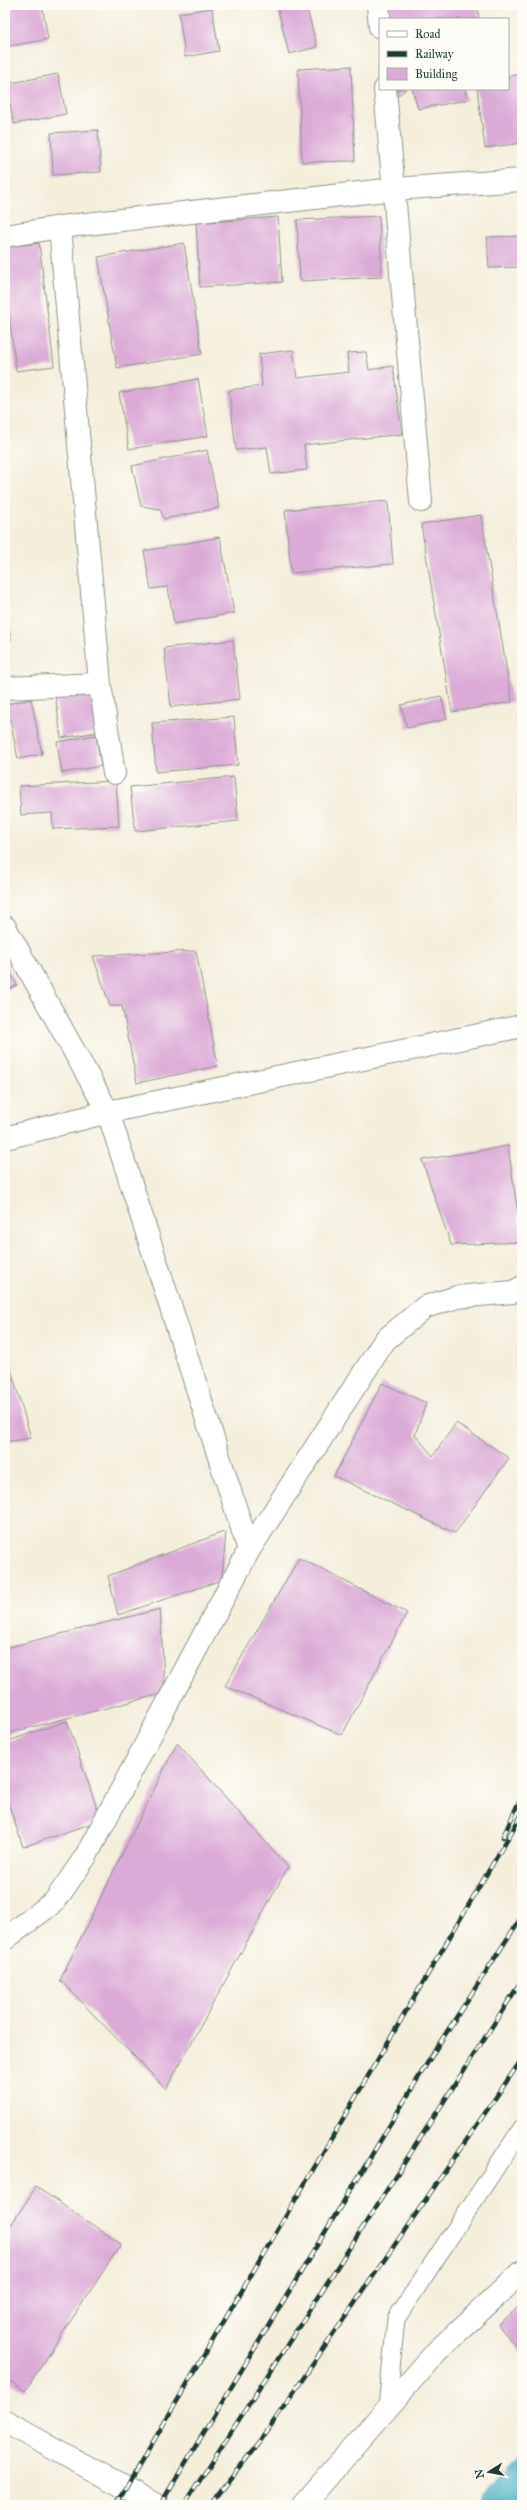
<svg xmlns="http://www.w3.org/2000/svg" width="527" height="2510" font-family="'IM FELL Great Primer',serif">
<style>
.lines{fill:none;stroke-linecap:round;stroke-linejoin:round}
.canal{stroke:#3eaabd;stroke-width:43}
.building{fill:#dbaad7}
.service-casing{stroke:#8a9688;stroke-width:19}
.minor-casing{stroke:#8a9688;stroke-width:24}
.service{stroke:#fff;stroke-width:17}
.minor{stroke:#fff;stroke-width:22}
.rail-casing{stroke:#1f3d34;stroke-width:4.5}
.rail{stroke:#fdfcf7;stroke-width:3;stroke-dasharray:9;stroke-linecap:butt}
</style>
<rect width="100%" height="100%" fill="#fdfcf7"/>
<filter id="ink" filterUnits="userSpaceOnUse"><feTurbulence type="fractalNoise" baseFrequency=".025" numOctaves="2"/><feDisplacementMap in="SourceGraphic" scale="8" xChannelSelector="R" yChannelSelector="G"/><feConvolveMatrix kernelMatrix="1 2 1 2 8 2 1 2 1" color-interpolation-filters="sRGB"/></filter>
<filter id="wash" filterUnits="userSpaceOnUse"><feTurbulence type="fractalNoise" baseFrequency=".012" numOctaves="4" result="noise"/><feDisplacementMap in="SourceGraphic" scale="16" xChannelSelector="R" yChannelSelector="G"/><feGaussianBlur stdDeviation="0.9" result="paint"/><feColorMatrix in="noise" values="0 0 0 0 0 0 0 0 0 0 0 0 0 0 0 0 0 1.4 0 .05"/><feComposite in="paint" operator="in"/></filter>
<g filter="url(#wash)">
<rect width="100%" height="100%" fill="#f4eedb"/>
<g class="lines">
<path class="canal" d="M 503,2505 L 522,2481"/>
</g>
<g id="blocks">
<path class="building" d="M 12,5 L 42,5 L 48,39 L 5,47 L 5,6 Z
M 306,5 L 317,47 L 289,54 L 277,6 Z
M 388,5 L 477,5 L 479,19 L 390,19 Z
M 212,8 L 219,51 L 185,57 L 179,13 Z
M 351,66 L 355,161 L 302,162 L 298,69 Z
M 58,74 L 66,114 L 14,124 L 6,84 Z
M 522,74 L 522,143 L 485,148 L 477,89 L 508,89 L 508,76 Z
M 392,89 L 406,89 L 394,99 Z
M 412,89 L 465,89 L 467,100 L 418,109 Z
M 98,130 L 101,172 L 53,175 L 51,133 Z
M 379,216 L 382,277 L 300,281 L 297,220 Z
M 278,217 L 282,282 L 200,287 L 196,223 Z
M 522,236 L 522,267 L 489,268 L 487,237 Z
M 39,243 L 54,366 L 16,371 L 5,283 L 5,247 Z
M 184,243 L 202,354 L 117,368 L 98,257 Z
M 293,350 L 297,378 L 349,372 L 347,353 L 366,352 L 369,370 L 393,366 L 402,434 L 304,445 L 307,470 L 271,474 L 267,447 L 236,450 L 229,390 L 262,386 L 259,354 Z
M 198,379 L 208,436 L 129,449 L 119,393 Z
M 207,450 L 219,508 L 164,519 L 160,509 L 141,506 L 132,466 Z
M 388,501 L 393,564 L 291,573 L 285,510 Z
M 481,515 L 512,702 L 452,712 L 421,524 Z
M 220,537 L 234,613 L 174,624 L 168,587 L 151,589 L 144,551 Z
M 5,608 L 11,640 L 5,641 Z
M 233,640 L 240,699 L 171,707 L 164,648 Z
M 93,688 L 99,732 L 61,738 L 55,693 Z
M 441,696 L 447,719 L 407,728 L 401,705 Z
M 31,699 L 42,754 L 18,759 L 7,704 Z
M 234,717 L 238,765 L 156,772 L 152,723 Z
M 96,735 L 101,766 L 62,773 L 57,742 Z
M 234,777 L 238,821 L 135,831 L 130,787 Z
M 116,781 L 119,826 L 53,829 L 52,813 L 21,815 L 19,786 Z
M 196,951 L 218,1066 L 137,1083 L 122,1006 L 110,1006 L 93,956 Z
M 5,962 L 17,985 L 5,991 Z
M 508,1146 L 522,1242 L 451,1245 L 422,1160 Z
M 5,1349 L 31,1438 L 5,1442 Z
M 382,1383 L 426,1403 L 415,1435 L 433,1456 L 456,1423 L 509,1458 L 455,1533 L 334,1476 Z
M 226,1531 L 222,1580 L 118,1615 L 108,1576 Z
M 299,1558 L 407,1613 L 342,1735 L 225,1686 Z
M 160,1609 L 165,1693 L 5,1734 L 5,1648 Z
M 67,1721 L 101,1820 L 23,1847 L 5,1794 L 5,1742 Z
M 177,1743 L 288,1867 L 166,2089 L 60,1980 Z
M 36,2187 L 121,2244 L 25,2391 L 5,2378 L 5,2234 Z
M 522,2304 L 522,2354 L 498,2325 Z"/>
</g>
</g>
<g filter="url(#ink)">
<use href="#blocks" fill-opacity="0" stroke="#8a9688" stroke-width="1"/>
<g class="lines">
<g class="service-casing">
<path id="service" d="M 387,2408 L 396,2319 L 522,2128"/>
</g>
<g class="minor-casing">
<path id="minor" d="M 378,5 L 380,27
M 385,89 L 421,501
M 60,227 L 100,684 L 114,773
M 5,236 L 60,227 L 394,189 L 522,180
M 5,688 L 100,684
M 5,927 L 108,1112 L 249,1550
M 5,1138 L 108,1112 L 522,1026
M 5,1939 L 55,1901 L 86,1856 L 249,1550 L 385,1340 L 425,1307 L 457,1297 L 513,1292 L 522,1287
M 5,2422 L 157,2505
M 303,2505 L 436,2352 L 522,2272"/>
</g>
<use href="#service" class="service"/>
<use href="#minor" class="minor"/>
<g class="rail-casing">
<path id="rail" d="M 503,1837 L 522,1795
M 116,2505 L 522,1814
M 160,2505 L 437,2047 L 522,1916
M 184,2505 L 522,1980
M 210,2505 L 261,2440 L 522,2059"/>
</g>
<use href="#rail" class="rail"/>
</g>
</g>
<rect width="527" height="2510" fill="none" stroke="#fdfcf7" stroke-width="20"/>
<rect x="379" y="18" width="130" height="72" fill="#fdfcf7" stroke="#a4b0a9"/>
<rect x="387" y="31" width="20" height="6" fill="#ffffff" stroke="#a4b0a9"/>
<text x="415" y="38" font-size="12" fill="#1f3d34">Road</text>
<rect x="387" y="51" width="20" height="6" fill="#1f3d34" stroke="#a4b0a9"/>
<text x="415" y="58" font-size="12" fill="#1f3d34">Railway</text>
<rect x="387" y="68" width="20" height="12" fill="#dbaad7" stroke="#a4b0a9"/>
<text x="415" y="78" font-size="12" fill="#1f3d34">Building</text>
<g transform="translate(489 2472) rotate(259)" stroke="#fdfcf7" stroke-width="3" paint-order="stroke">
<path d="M0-3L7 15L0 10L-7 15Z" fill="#1f3d34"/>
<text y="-6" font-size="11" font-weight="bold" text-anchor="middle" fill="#1f3d34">N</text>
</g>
</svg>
